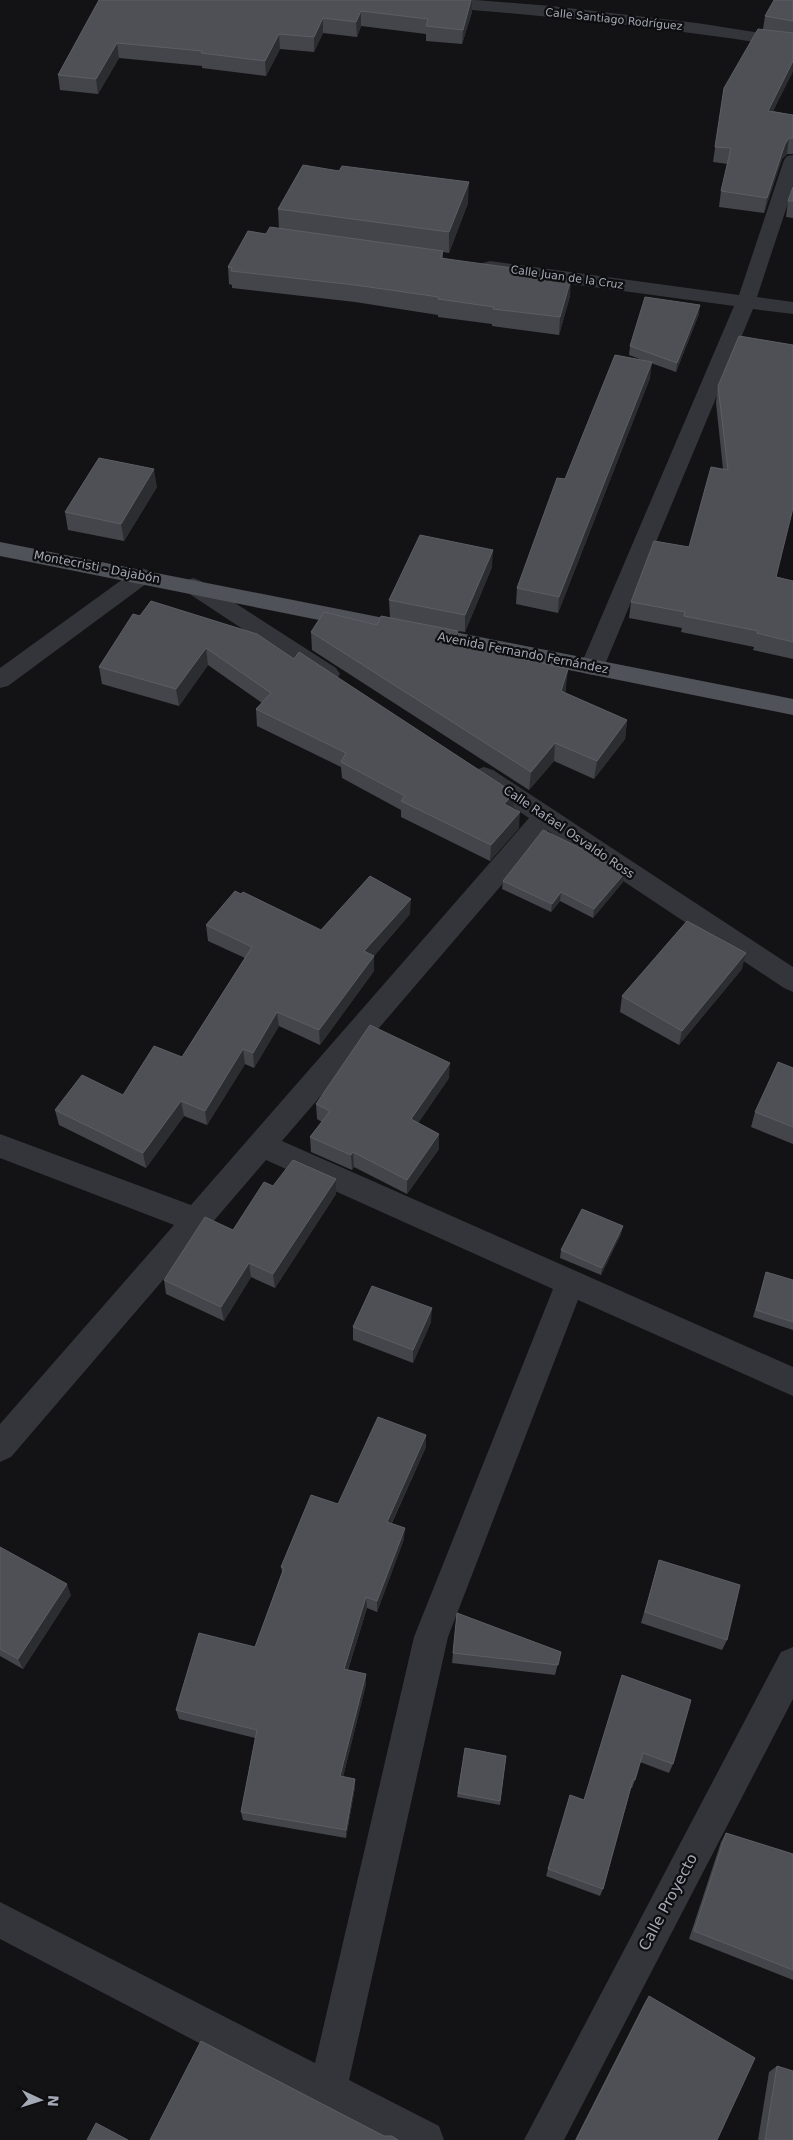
<svg xmlns="http://www.w3.org/2000/svg" width="793" height="2140" font-family="'DejaVu Sans',sans-serif">
<style>
.lines{fill:none;stroke-linecap:round;stroke-linejoin:round}
.street{fill:#34353a;fill-rule:evenodd}
.primary{fill:#505259;fill-rule:evenodd}
.wall{fill:#44454a}
.shaded-wall{fill:#2c2d30}
.building{fill:#4f5056;stroke:#5c5e65}
.labels{text-anchor:middle;stroke-width:4.5;stroke-linejoin:round;paint-order:stroke}
.far-street-label{font-size:11px;fill:#a4a9b6;stroke:#0e0e10}
.street-label{font-size:12px;fill:#a4a9b6;stroke:#0e0e10}
.near-street-label{font-size:15px;fill:#a4a9b6;stroke:#0e0e10}
</style>
<rect width="100%" height="100%" fill="#131315"/>
<g class="lines">
<path class="street" d="M 397,0 L 476,0 L 551,6 L 697,23 L 793,38 L 793,48 C 664,27 535,14 405,5 L 399,4 Z
M 793,155 L 793,188 L 757,297 L 793,302 L 793,314 L 753,309 L 604,667 L 600,673 L 592,675 L 584,673 L 580,667 L 734,306 L 490,273 L 483,271 L 480,267 L 483,263 L 490,261 L 739,295 L 784,160 L 787,156 Z
M 142,568 L 150,571 L 153,576 L 150,581 L 8,686 L 0,688 L 0,668 L 134,571 Z
M 193,578 L 201,581 L 336,668 L 340,674 L 336,680 L 328,682 L 320,680 L 185,591 L 182,586 L 185,581 Z
M 484,767 L 493,770 L 793,967 L 793,992 L 784,988 L 548,831 L 282,1141 L 793,1367 L 793,1396 L 578,1300 L 448,1637 L 349,2080 L 439,2126 L 444,2140 L 385,2140 L 0,1939 L 0,1902 L 315,2063 L 414,1637 L 553,1289 L 266,1160 L 11,1457 L 0,1462 L 0,1424 L 174,1225 L 0,1158 L 0,1134 L 191,1205 L 529,818 L 475,782 L 472,776 L 475,770 Z
M 793,1647 L 793,1699 L 564,2140 L 524,2140 L 781,1652 Z"/>
<path class="primary" d="M 0,542 L 793,699 L 793,715 L 0,556 Z"/>
</g>
<path class="wall" d="M 99,0 L 472,0 L 472,12 L 462,44 L 426,41 L 426,34 L 361,26 L 357,37 L 323,33 L 314,52 L 280,49 L 266,76 L 202,68 L 202,66 L 119,58 L 98,94 L 60,90 L 58,75 Z
M 793,0 L 793,71 L 773,111 L 793,115 L 793,154 L 787,154 L 782,159 L 764,213 L 719,207 L 721,191 L 728,164 L 713,162 L 724,88 L 763,29 L 765,16 Z
M 793,187 L 793,218 L 786,217 L 788,201 Z
M 468,203 L 449,253 L 443,252 L 443,258 L 527,273 L 570,296 L 559,335 L 492,326 L 492,324 L 438,317 L 438,315 L 355,302 L 232,288 L 232,285 L 229,284 L 228,267 L 266,234 L 279,229 L 278,209 Z
M 699,314 L 676,372 L 651,363 L 650,378 L 558,613 L 516,604 L 517,588 L 565,479 L 645,361 L 629,355 L 630,346 Z
M 718,386 L 777,577 L 793,581 L 793,659 L 753,650 L 754,647 L 681,632 L 682,628 L 629,618 L 631,602 L 689,547 L 723,469 L 716,403 Z
M 157,487 L 124,541 L 68,530 L 65,512 Z
M 492,567 L 465,632 L 458,631 L 458,644 L 566,688 L 565,693 L 627,720 L 625,739 L 594,779 L 554,761 L 529,790 L 312,650 L 311,632 L 377,625 L 390,617 L 389,600 Z
M 151,601 L 519,828 L 490,861 L 401,817 L 401,810 L 342,778 L 341,767 L 257,726 L 256,709 L 262,703 L 208,665 L 179,706 L 102,684 L 99,667 Z
M 503,881 L 623,882 L 593,918 L 560,901 L 551,912 L 502,889 Z
M 410,914 L 374,956 L 374,971 L 320,1045 L 279,1026 L 254,1068 L 245,1064 L 207,1125 L 184,1116 L 146,1168 L 59,1125 L 55,1110 L 123,1095 L 182,1057 L 245,958 L 208,941 L 206,925 L 321,930 Z
M 742,969 L 679,1045 L 620,1012 L 622,996 Z
M 793,1068 L 793,1144 L 751,1127 L 755,1112 Z
M 449,1078 L 418,1123 L 439,1149 L 407,1194 L 354,1167 L 352,1170 L 311,1152 L 310,1137 L 322,1122 L 317,1119 L 316,1104 Z
M 273,1186 L 336,1194 L 275,1288 L 251,1277 L 224,1321 L 166,1294 L 164,1280 L 233,1230 Z
M 621,1234 L 601,1275 L 560,1258 L 561,1250 Z
M 764,1280 L 793,1280 L 793,1330 L 753,1317 Z
M 431,1322 L 413,1363 L 353,1340 L 353,1327 Z
M 426,1435 L 426,1447 L 392,1523 L 404,1539 L 377,1612 L 367,1608 L 348,1670 L 366,1674 L 366,1684 L 343,1777 L 355,1787 L 346,1838 L 243,1820 L 241,1812 L 255,1738 L 179,1719 L 176,1710 L 255,1647 L 282,1572 L 281,1567 L 338,1504 Z
M 0,1547 L 71,1595 L 23,1669 L 0,1656 Z
M 659,1560 L 727,1640 L 722,1650 L 641,1623 Z
M 457,1613 L 561,1652 L 555,1675 L 452,1663 Z
M 622,1675 L 673,1764 L 669,1773 L 640,1762 L 635,1780 L 632,1788 L 631,1788 L 603,1889 L 600,1896 L 546,1876 L 570,1795 L 584,1800 Z
M 465,1748 L 506,1756 L 500,1805 L 457,1797 Z
M 726,1833 L 793,1854 L 793,1980 L 689,1939 L 721,1842 Z
M 649,1996 L 717,2140 L 575,2140 L 644,2004 Z
M 777,2066 L 793,2140 L 758,2140 L 769,2072 Z"/>
<path class="shaded-wall" d="M 471,0 L 472,0 L 472,12 L 462,44 L 463,30 Z
M 361,11 L 361,26 L 357,37 L 356,22 Z
M 323,18 L 323,33 L 314,52 L 314,37 Z
M 279,34 L 280,49 L 266,76 L 265,61 Z
M 117,43 L 119,58 L 98,94 L 96,79 Z
M 793,61 L 793,71 L 765,126 L 768,111 Z
M 789,138 L 787,154 L 782,159 L 764,213 L 767,198 L 785,144 Z
M 469,182 L 468,203 L 449,253 L 449,232 Z
M 571,279 L 570,296 L 559,335 L 560,317 Z
M 700,305 L 699,314 L 676,372 L 677,363 Z
M 652,362 L 650,378 L 558,613 L 559,597 Z
M 154,469 L 157,487 L 124,541 L 121,524 Z
M 493,550 L 492,567 L 465,632 L 465,615 Z
M 458,631 L 457,650 L 453,643 Z
M 206,648 L 208,665 L 179,706 L 176,689 Z
M 568,669 L 566,688 L 559,710 L 561,691 Z
M 627,720 L 625,739 L 594,779 L 597,761 Z
M 555,743 L 554,761 L 529,790 L 531,772 Z
M 514,793 L 513,809 L 504,804 Z
M 520,812 L 519,828 L 490,861 L 491,845 Z
M 624,874 L 623,882 L 593,918 L 594,909 Z
M 561,892 L 560,901 L 551,912 L 552,904 Z
M 411,899 L 410,914 L 374,956 L 374,971 L 320,1045 L 319,1030 L 364,951 Z
M 746,953 L 742,969 L 679,1045 L 682,1031 Z
M 277,1012 L 279,1026 L 254,1068 L 253,1053 Z
M 243,1049 L 245,1064 L 207,1125 L 205,1111 Z
M 450,1063 L 449,1078 L 411,1134 L 411,1119 Z
M 181,1101 L 184,1116 L 146,1168 L 143,1153 Z
M 439,1134 L 439,1149 L 407,1194 L 407,1180 Z
M 353,1152 L 354,1167 L 352,1170 L 351,1155 Z
M 336,1179 L 336,1194 L 275,1288 L 273,1274 Z
M 623,1226 L 621,1234 L 601,1275 L 602,1268 Z
M 249,1263 L 251,1277 L 224,1321 L 221,1307 Z
M 432,1308 L 431,1322 L 413,1363 L 413,1350 Z
M 426,1435 L 426,1447 L 387,1533 L 387,1522 Z
M 405,1528 L 404,1539 L 377,1612 L 377,1601 Z
M 67,1584 L 71,1595 L 23,1669 L 18,1659 Z
M 366,1597 L 367,1608 L 345,1679 L 344,1669 Z
M 366,1674 L 366,1684 L 341,1785 L 340,1776 Z
M 355,1779 L 355,1787 L 346,1838 L 346,1830 Z"/>
<path class="building" d="M 99,0 L 471,0 L 463,30 L 426,26 L 428,19 L 361,11 L 356,22 L 323,18 L 314,37 L 279,34 L 265,61 L 201,53 L 202,51 L 117,43 L 96,79 L 58,75 Z
M 774,0 L 793,0 L 793,21 L 765,16 Z
M 758,29 L 793,33 L 793,61 L 768,111 L 793,115 L 793,138 L 789,138 L 785,144 L 767,198 L 721,191 L 731,148 L 715,147 L 724,88 Z
M 303,165 L 339,171 L 342,166 L 469,182 L 449,232 L 278,209 Z
M 793,187 L 793,201 L 788,201 Z
M 270,227 L 443,251 L 440,258 L 527,270 L 527,273 L 571,279 L 560,317 L 493,309 L 494,307 L 438,299 L 439,297 L 355,285 L 231,271 L 232,268 L 228,267 L 248,231 L 266,234 Z
M 645,297 L 700,305 L 677,363 L 630,346 Z
M 739,336 L 793,345 L 793,508 L 776,577 L 793,581 L 793,642 L 757,633 L 758,631 L 684,616 L 685,612 L 631,602 L 654,541 L 689,547 L 711,467 L 728,470 L 718,386 Z
M 615,355 L 652,362 L 559,597 L 517,588 L 557,478 L 565,479 Z
M 99,458 L 154,469 L 121,524 L 65,512 Z
M 420,535 L 493,550 L 465,615 L 389,600 Z
M 151,601 L 257,634 L 294,659 L 299,652 L 514,793 L 504,804 L 520,812 L 491,845 L 401,801 L 405,796 L 341,762 L 346,753 L 256,709 L 271,693 L 206,648 L 176,689 L 99,667 L 133,614 L 140,616 Z
M 324,612 L 377,625 L 381,616 L 458,631 L 453,643 L 568,669 L 561,691 L 627,720 L 597,761 L 555,743 L 531,772 L 311,632 Z
M 543,830 L 599,857 L 624,874 L 594,909 L 561,892 L 552,904 L 503,881 Z
M 370,876 L 411,899 L 364,951 L 374,956 L 319,1030 L 277,1012 L 253,1053 L 243,1049 L 205,1111 L 181,1101 L 143,1153 L 55,1110 L 82,1075 L 123,1095 L 154,1046 L 182,1057 L 252,947 L 206,925 L 235,891 L 241,894 L 243,892 L 321,930 Z
M 687,921 L 746,953 L 682,1031 L 622,996 Z
M 370,1025 L 450,1063 L 411,1119 L 439,1134 L 407,1180 L 353,1152 L 351,1155 L 310,1137 L 330,1111 L 316,1104 Z
M 778,1062 L 793,1068 L 793,1127 L 755,1112 Z
M 293,1160 L 336,1179 L 273,1274 L 249,1263 L 221,1307 L 164,1280 L 205,1217 L 233,1230 L 264,1182 L 273,1186 Z
M 582,1209 L 623,1226 L 602,1268 L 561,1250 Z
M 766,1272 L 793,1280 L 793,1322 L 756,1310 Z
M 372,1286 L 432,1308 L 413,1350 L 353,1327 Z
M 378,1417 L 426,1435 L 387,1522 L 405,1528 L 377,1601 L 366,1597 L 344,1669 L 366,1674 L 340,1776 L 355,1779 L 346,1830 L 241,1812 L 257,1730 L 176,1710 L 199,1633 L 255,1647 L 284,1568 L 281,1567 L 311,1495 L 338,1504 Z
M 0,1547 L 67,1584 L 18,1659 L 0,1649 Z
M 659,1560 L 740,1585 L 727,1640 L 645,1612 Z
M 457,1613 L 561,1652 L 558,1665 L 453,1653 Z
M 622,1675 L 691,1700 L 673,1764 L 643,1753 L 635,1780 L 633,1779 L 603,1889 L 548,1869 L 570,1795 L 584,1800 Z
M 465,1748 L 506,1756 L 500,1801 L 458,1793 Z
M 726,1833 L 793,1854 L 793,1970 L 694,1931 Z
M 649,1996 L 755,2058 L 717,2140 L 576,2140 Z
M 201,2041 L 384,2136 L 392,2136 L 398,2140 L 150,2140 Z
M 777,2066 L 793,2071 L 793,2140 L 765,2140 Z
M 96,2123 L 128,2140 L 87,2140 Z"/>
<g class="labels">
<g class="far-street-label">
<text transform="translate(614 19) rotate(6)" y="4">Calle Santiago Rodríguez</text>
<text transform="translate(567 277) rotate(8)" y="4">Calle Juan de la Cruz</text>
</g>
<g class="street-label">
<text transform="translate(97 567) rotate(11)" y="4">Montecristi - Dajabón</text>
<text transform="translate(523 653) rotate(11)" y="4">Avenida Fernando Fernández</text>
<text transform="translate(569 832) rotate(34)" y="4">Calle Rafael Osvaldo Ross</text>
</g>
<g class="near-street-label">
<text transform="translate(668 1902) rotate(-62)" y="5">Calle Proyecto</text>
</g>
</g>
<g transform="translate(40 2100) rotate(94)" stroke="#0e0e10" stroke-width="4" paint-order="stroke">
<path d="M0-4L9 19L0 12L-9 19Z" fill="#a4a9b6"/>
<text y="-8" font-size="14" font-weight="bold" text-anchor="middle" fill="#a4a9b6">N</text>
</g>
</svg>
